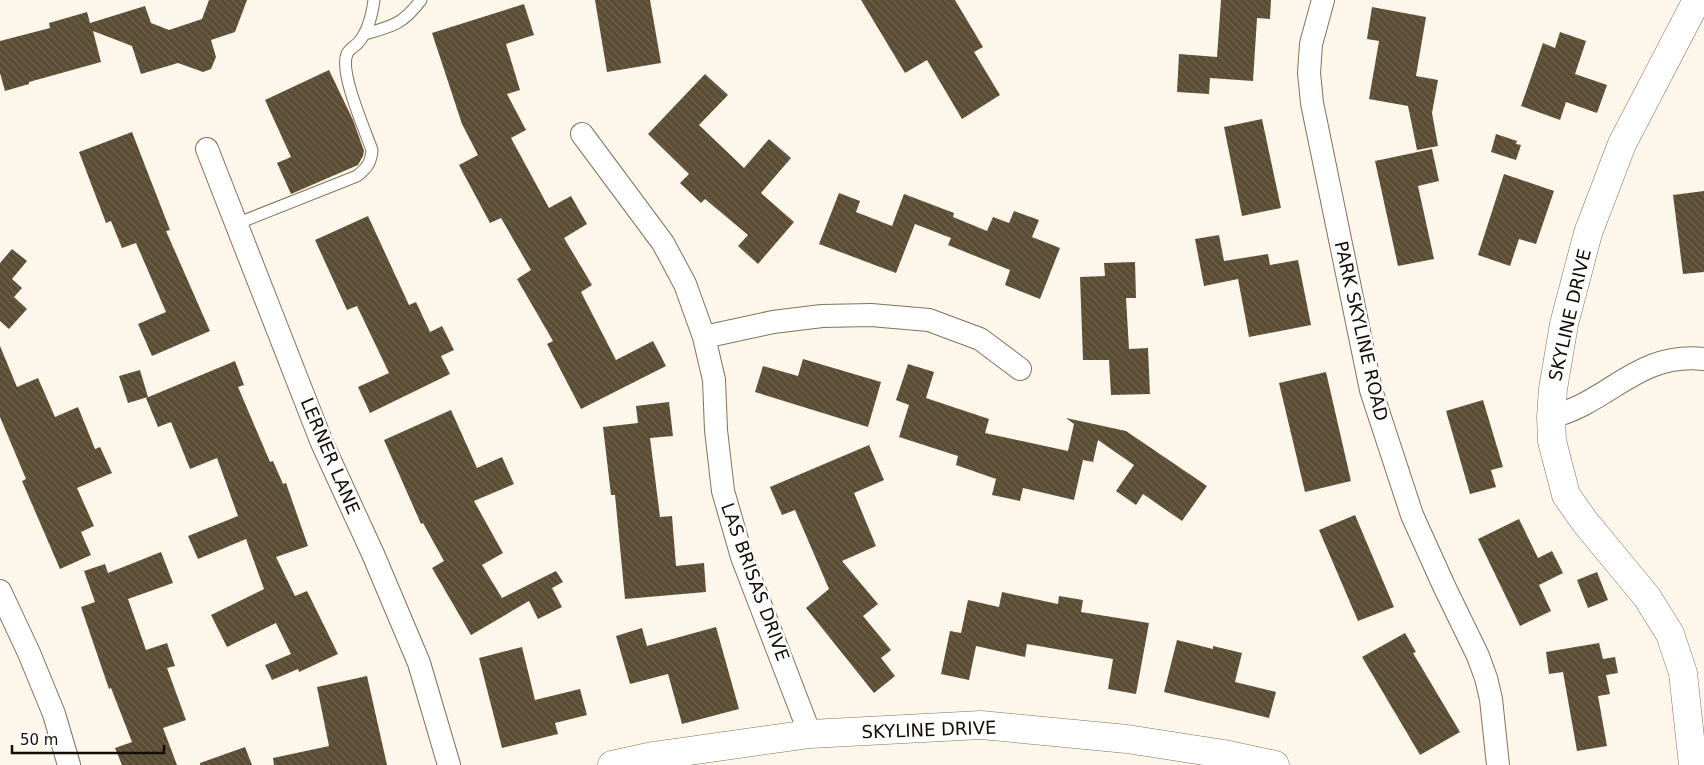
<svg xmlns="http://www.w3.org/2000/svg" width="1704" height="765" font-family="'DejaVu Sans',sans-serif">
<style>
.building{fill:url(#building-back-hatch)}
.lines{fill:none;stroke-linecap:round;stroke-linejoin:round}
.service-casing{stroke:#827359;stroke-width:13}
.minor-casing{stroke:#827359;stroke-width:24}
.tertiary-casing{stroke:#827359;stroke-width:29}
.service{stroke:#fff;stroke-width:11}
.minor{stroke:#fff;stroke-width:22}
.tertiary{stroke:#fff;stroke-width:28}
.labels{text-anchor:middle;stroke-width:5;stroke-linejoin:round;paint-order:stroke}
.street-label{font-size:18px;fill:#130d05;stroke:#fff}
</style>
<defs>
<pattern id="building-back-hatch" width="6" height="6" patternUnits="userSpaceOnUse" patternTransform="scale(1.25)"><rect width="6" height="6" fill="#5b4d34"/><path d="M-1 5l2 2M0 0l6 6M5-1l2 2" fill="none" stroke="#6e624e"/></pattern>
</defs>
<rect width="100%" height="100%" fill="#fdf6ea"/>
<path class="building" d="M 209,0 L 247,0 L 235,32 L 211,40 L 216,57 L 211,69 L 203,72 L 178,63 L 141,74 L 132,46 L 93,31 L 101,62 L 29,82 L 29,84 L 5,91 L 0,73 L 0,41 L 50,28 L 49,23 L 87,12 L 90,23 L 145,6 L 151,23 L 169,30 L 202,19 Z
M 595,0 L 650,0 L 661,63 L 607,72 Z
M 861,0 L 955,0 L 983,47 L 974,52 L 1000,95 L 962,119 L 927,60 L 905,73 Z
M 1221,0 L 1271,0 L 1270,19 L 1257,18 L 1253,81 L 1210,78 L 1209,94 L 1177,92 L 1179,54 L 1217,57 Z
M 524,4 L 534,35 L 506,44 L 520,90 L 507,94 L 526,130 L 511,138 L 549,208 L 571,196 L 587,224 L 564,238 L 592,285 L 581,292 L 616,360 L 653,341 L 666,366 L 581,409 L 547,344 L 553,341 L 517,279 L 531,270 L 501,218 L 490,223 L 459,165 L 478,155 L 462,124 L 432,33 Z
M 1372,7 L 1426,17 L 1416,76 L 1438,80 L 1432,113 L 1438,146 L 1417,150 L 1408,106 L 1369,99 L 1379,41 L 1367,39 Z
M 1560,32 L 1586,41 L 1575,74 L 1607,85 L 1597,113 L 1566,102 L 1560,120 L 1521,106 L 1543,43 L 1555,48 Z
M 329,70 L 353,120 L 364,151 L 363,156 L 358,165 L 291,194 L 277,163 L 291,157 L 265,100 Z
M 705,74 L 728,95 L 699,125 L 744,168 L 769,139 L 791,158 L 761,193 L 794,222 L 758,264 L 738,246 L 748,235 L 705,199 L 701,203 L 680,183 L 689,174 L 648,134 Z
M 1262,119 L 1281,208 L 1242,216 L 1224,127 Z
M 132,132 L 170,230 L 166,231 L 210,331 L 152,356 L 138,324 L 166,312 L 136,243 L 122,248 L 111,221 L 106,223 L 79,152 Z
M 1496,134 L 1517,141 L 1516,144 L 1521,145 L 1516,160 L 1491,152 Z
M 1432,149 L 1439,181 L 1418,186 L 1434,259 L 1398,266 L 1375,161 Z
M 1504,174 L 1554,191 L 1536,244 L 1519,239 L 1510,266 L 1478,255 Z
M 1704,191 L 1704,272 L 1683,274 L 1673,195 Z
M 839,193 L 860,201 L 856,212 L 892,226 L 904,194 L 954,213 L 953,217 L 987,231 L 993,217 L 1009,223 L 1014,211 L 1039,220 L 1032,237 L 1060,248 L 1040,299 L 1005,285 L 1010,270 L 948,245 L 951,238 L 915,224 L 896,273 L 819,244 Z
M 368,216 L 409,305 L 416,302 L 430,332 L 442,326 L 454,350 L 441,356 L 450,374 L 370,413 L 358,387 L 389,373 L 357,306 L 347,310 L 315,240 Z
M 1219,235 L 1224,261 L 1268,254 L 1270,265 L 1298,260 L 1311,325 L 1249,337 L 1238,279 L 1204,286 L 1195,239 Z
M 12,249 L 27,261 L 12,279 L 22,288 L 14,297 L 27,309 L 9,329 L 0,321 L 0,263 Z
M 1135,262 L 1136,298 L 1126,298 L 1129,349 L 1148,348 L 1150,394 L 1111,395 L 1109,360 L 1083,360 L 1080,277 L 1105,276 L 1104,263 Z
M 0,346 L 17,387 L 38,378 L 55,417 L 78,407 L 95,449 L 100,447 L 112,473 L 77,488 L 94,526 L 81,532 L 91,555 L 60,569 L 22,481 L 26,479 L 0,417 Z
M 803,359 L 881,382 L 868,427 L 755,392 L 763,366 L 798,376 Z
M 235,361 L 244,385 L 238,387 L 270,462 L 273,461 L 283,484 L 286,483 L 308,546 L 276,557 L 295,596 L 307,591 L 338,654 L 299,672 L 298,669 L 272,680 L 265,665 L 291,654 L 276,623 L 227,647 L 211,615 L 264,589 L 246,539 L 198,559 L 188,536 L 238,516 L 217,458 L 190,469 L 171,422 L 158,427 L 146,398 Z
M 908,364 L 934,372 L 926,398 L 989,419 L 985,433 L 1068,451 L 1074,424 L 1066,418 L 1126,431 L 1207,486 L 1182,521 L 1143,494 L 1136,505 L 1116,491 L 1134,465 L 1098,440 L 1093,462 L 1083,460 L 1074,500 L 1023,488 L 1020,501 L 992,495 L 996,479 L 956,465 L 958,456 L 899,437 L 909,405 L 896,400 Z
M 140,370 L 148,397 L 128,403 L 119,376 Z
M 1326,372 L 1351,481 L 1305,492 L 1279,383 Z
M 1483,400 L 1503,467 L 1491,470 L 1496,487 L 1470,494 L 1446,411 Z
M 669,402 L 673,436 L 650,438 L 660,517 L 672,516 L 676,566 L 704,563 L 706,592 L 625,599 L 615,495 L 611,495 L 603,427 L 638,423 L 636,406 Z
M 451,410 L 477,468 L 502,457 L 514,484 L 474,501 L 503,553 L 482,565 L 502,598 L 556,571 L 563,582 L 552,588 L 562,607 L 538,619 L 529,601 L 471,635 L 432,568 L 444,561 L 423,523 L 421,524 L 384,440 Z
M 869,445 L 884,480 L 854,493 L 876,546 L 842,561 L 878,604 L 863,616 L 891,650 L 881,658 L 895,676 L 874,693 L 806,608 L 829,589 L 795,510 L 782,515 L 770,487 Z
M 1355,515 L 1394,607 L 1358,621 L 1319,530 Z
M 1519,519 L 1538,558 L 1552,551 L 1563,573 L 1539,585 L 1551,611 L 1520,626 L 1478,539 Z
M 161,552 L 173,583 L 128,599 L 146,650 L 167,643 L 175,666 L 167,668 L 186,720 L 163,728 L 177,765 L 122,765 L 115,748 L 132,742 L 111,688 L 109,689 L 81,607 L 95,602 L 84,571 L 105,564 L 108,573 Z
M 1597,572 L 1608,600 L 1588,608 L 1577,580 Z
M 1002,592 L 1058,604 L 1059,596 L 1083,600 L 1081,612 L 1149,623 L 1136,694 L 1108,689 L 1113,659 L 1027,644 L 1025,657 L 976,646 L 969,680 L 941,674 L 950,631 L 961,633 L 968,600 L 999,607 Z
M 716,627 L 739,709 L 682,724 L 668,674 L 630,684 L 616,636 L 642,628 L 647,646 Z
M 1405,633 L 1416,652 L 1413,653 L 1460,732 L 1420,755 L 1362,657 Z
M 1177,640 L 1213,649 L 1213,646 L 1242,653 L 1235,682 L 1276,692 L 1269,718 L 1164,692 Z
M 1599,643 L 1603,659 L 1615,657 L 1618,673 L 1606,675 L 1610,694 L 1598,696 L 1607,746 L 1577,751 L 1563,672 L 1549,674 L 1546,652 Z
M 522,647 L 535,700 L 580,689 L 587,715 L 555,723 L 558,734 L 502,748 L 479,658 Z
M 367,676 L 387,765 L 274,765 L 273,758 L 329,746 L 317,687 Z
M 245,747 L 252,765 L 200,765 L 200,763 Z"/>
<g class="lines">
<g class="service-casing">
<path id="service" d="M 365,34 C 393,26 403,24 421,0
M 236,224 L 357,176 C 367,168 371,163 372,150 C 365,130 339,72 347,54 C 349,49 354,47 358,43 C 368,32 372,15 374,0"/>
</g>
<g class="minor-casing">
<path id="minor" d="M 1323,0 L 1311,44 L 1309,73 L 1312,103 L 1371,390 L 1412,515 L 1444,586 L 1478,656 L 1486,678 L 1491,699 L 1498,765
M 582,134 L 663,243 L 685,284 L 704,337 L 714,380 L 716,430 L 723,491 L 742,557 L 810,734
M 207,149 L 322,443 L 373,554 L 419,663 L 449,765
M 704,337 L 773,322 L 822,316 L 871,315 L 929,320 L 980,339 L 1020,369
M 1551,417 C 1610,402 1637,352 1704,359
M 0,591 L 29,653 L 54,714 L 69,765"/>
</g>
<g class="tertiary-casing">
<path id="tertiary" d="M 612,765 L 653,756 L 810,734 L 981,725 L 1127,739 L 1224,754 L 1275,765
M 1693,765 L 1683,673 L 1670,634 L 1647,597 L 1585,522 L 1566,495 L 1552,441 L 1551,417 L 1553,389 L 1564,324 L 1588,233 L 1622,144 L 1697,0"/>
</g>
<use href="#service" class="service"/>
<use href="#minor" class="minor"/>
<use href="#tertiary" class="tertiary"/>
</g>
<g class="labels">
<g class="street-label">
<text transform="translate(1570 315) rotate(-77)" y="6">SKYLINE DRIVE</text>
<text transform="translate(1361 331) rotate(77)" y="6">PARK SKYLINE ROAD</text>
<text transform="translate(330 456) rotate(67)" y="6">LERNER LANE</text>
<text transform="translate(755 582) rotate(70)" y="6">LAS BRISAS DRIVE</text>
<text transform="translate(929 730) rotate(-2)" y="6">SKYLINE DRIVE</text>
</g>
</g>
<path d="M12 745v8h152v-8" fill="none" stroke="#130d05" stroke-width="2.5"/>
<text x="20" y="745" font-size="15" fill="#130d05" stroke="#ffffff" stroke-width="4" paint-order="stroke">50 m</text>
</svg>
